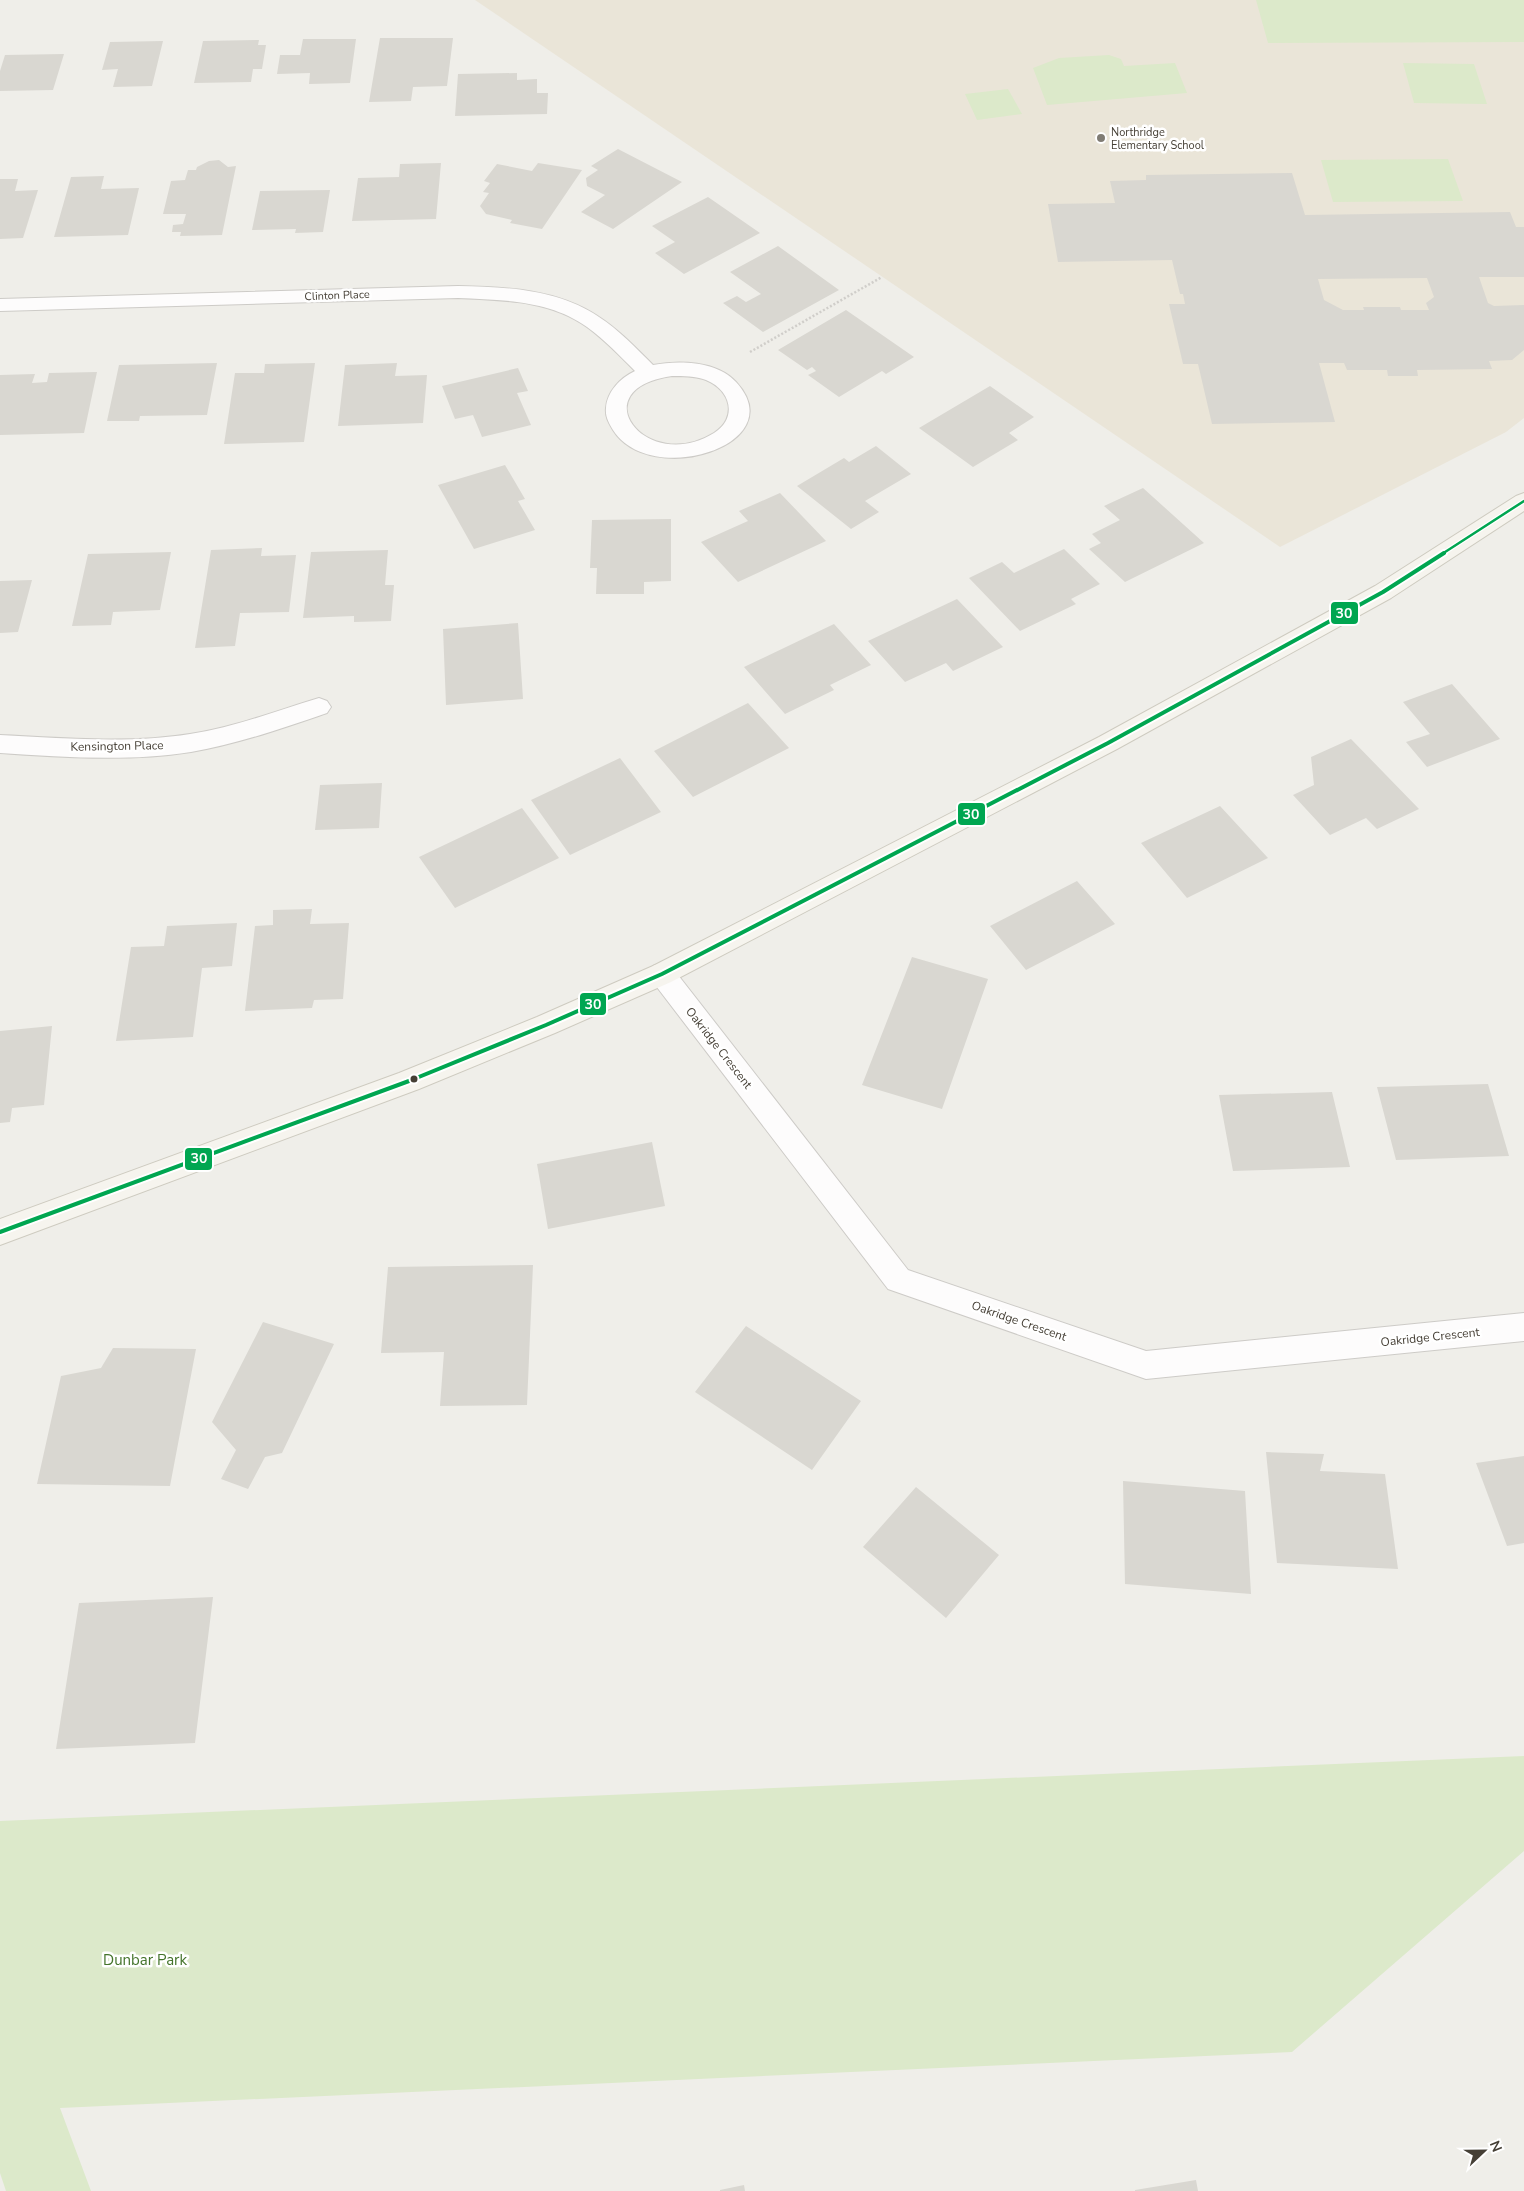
<svg xmlns="http://www.w3.org/2000/svg" width="1524" height="2191" font-family="'Nunito Sans',sans-serif">
<style>
.education{fill:#eae5d8}
.green{fill:#dce9ca}
.building{fill:#d9d7d1;fill-rule:evenodd}
.lines{fill:none;stroke-linecap:round;stroke-linejoin:round}
.street-casing{stroke:#cdcbc7;stroke-width:2}
.secondary-casing{stroke:#cecbc0;stroke-width:2}
.path{stroke:#d0ceca;stroke-width:2.5;stroke-dasharray:2 2;stroke-linecap:butt}
.street{fill:#fdfcfc;fill-rule:evenodd}
.secondary{fill:#f6f4ee;fill-rule:evenodd}
.bus-1-far1-casing{stroke:#fff;stroke-width:5}
.bus-1-casing{stroke:#fff;stroke-width:8}
.bus-1-far1{stroke:#00a651;stroke-width:2.5}
.bus-1{stroke:#00a651;stroke-width:4}
.poi-dot{fill:#807c74;stroke:#fff;stroke-width:2}
.bus-dot{fill:#453f35;stroke:#fff;stroke-width:2}
.labels{text-anchor:middle;stroke-width:5;stroke-linejoin:round;paint-order:stroke}
.far-poi-label{font-size:11px;fill:#453f35;stroke:#fff;text-anchor:start}
.far-street-label{font-size:11px;fill:#453f35;stroke:#fff}
.street-label{font-size:12px;fill:#453f35;stroke:#fff}
.near-park-label{font-size:15px;fill:#44742b;stroke:#fff}
.line-badge{stroke:#fff;stroke-width:2}
.badge-label{font-size:14px;text-anchor:middle;font-weight:bold;fill:#fff}
</style>
<rect width="100%" height="100%" fill="#efeee9"/>
<path class="education" d="M 475,0 L 1524,0 L 1524,418 L 1506,432 L 1280,547 Z"/>
<path class="green" d="M 1256,0 L 1524,0 L 1524,42 L 1268,43 Z
M 1109,55 L 1121,59 L 1124,66 L 1175,63 L 1187,93 L 1047,105 L 1033,68 L 1059,58 Z
M 1403,63 L 1474,64 L 1487,104 L 1414,103 Z
M 1008,89 L 1022,114 L 977,120 L 965,94 Z
M 1448,159 L 1463,201 L 1333,202 L 1321,160 Z
M 1524,1756 L 1524,1851 L 1292,2052 L 60,2108 L 91,2191 L 6,2191 L 0,2173 L 0,1821 Z"/>
<path class="building" d="M 380,38 L 453,38 L 447,86 L 413,87 L 411,101 L 369,102 Z
M 303,39 L 356,39 L 350,83 L 309,84 L 310,73 L 277,74 L 280,55 L 300,55 Z
M 259,40 L 258,45 L 266,45 L 262,69 L 253,69 L 251,82 L 194,83 L 203,41 Z
M 163,41 L 152,86 L 113,87 L 118,69 L 102,70 L 110,42 Z
M 64,54 L 53,90 L 0,91 L 0,71 L 5,55 Z
M 517,73 L 517,80 L 537,79 L 537,93 L 548,93 L 547,114 L 455,116 L 458,74 Z
M 618,149 L 682,182 L 613,229 L 581,212 L 605,195 L 587,186 L 586,178 L 598,170 L 591,166 Z
M 219,160 L 228,167 L 236,166 L 222,235 L 180,236 L 181,232 L 172,232 L 173,225 L 183,224 L 186,214 L 163,214 L 171,181 L 185,180 L 188,170 L 196,170 L 197,167 L 209,161 Z
M 441,163 L 436,219 L 352,221 L 358,178 L 399,177 L 400,164 Z
M 538,163 L 582,170 L 542,229 L 510,223 L 512,220 L 486,214 L 480,206 L 489,193 L 483,192 L 490,183 L 484,181 L 497,164 L 532,171 Z
M 1292,173 L 1305,215 L 1510,212 L 1516,227 L 1524,227 L 1524,277 L 1479,277 L 1488,303 L 1494,306 L 1524,305 L 1524,350 L 1512,360 L 1489,361 L 1492,369 L 1417,370 L 1418,376 L 1388,376 L 1387,370 L 1347,370 L 1344,363 L 1319,363 L 1335,422 L 1212,424 L 1198,364 L 1183,364 L 1169,304 L 1185,304 L 1183,294 L 1180,294 L 1172,260 L 1058,262 L 1048,204 L 1115,203 L 1110,181 L 1146,180 L 1146,175 ZM 1427,278 L 1434,297 L 1426,303 L 1429,310 L 1401,310 L 1400,307 L 1363,307 L 1364,310 L 1343,310 L 1324,300 L 1318,279 Z
M 104,176 L 101,189 L 139,188 L 128,235 L 54,237 L 71,177 Z
M 0,179 L 18,179 L 15,191 L 38,190 L 23,238 L 0,239 Z
M 330,190 L 323,232 L 295,233 L 296,229 L 252,230 L 260,191 Z
M 708,197 L 760,233 L 684,274 L 655,253 L 675,242 L 652,226 Z
M 778,246 L 839,290 L 763,332 L 723,303 L 737,296 L 746,302 L 761,294 L 730,272 Z
M 846,310 L 914,357 L 886,374 L 882,371 L 839,397 L 808,375 L 816,371 L 812,367 L 807,370 L 778,350 Z
M 217,363 L 207,415 L 140,416 L 139,421 L 107,421 L 119,365 Z
M 315,363 L 304,442 L 224,444 L 235,373 L 264,373 L 265,364 Z
M 397,363 L 395,376 L 427,375 L 423,423 L 338,426 L 345,365 Z
M 518,368 L 528,391 L 517,393 L 531,425 L 482,437 L 473,415 L 455,419 L 442,386 Z
M 97,372 L 84,433 L 0,435 L 0,375 L 35,374 L 32,383 L 47,382 L 49,373 Z
M 990,386 L 1034,417 L 1009,433 L 1018,440 L 973,467 L 919,428 Z
M 876,446 L 911,474 L 865,501 L 879,512 L 851,529 L 797,486 L 844,458 L 849,462 Z
M 505,465 L 525,499 L 518,501 L 535,530 L 474,549 L 438,485 Z
M 1143,488 L 1204,543 L 1125,582 L 1089,549 L 1101,543 L 1092,534 L 1120,520 L 1104,506 Z
M 780,493 L 826,541 L 738,582 L 701,542 L 748,521 L 739,511 Z
M 671,519 L 671,581 L 644,582 L 644,594 L 596,594 L 597,568 L 590,568 L 592,520 Z
M 262,548 L 261,556 L 296,555 L 289,612 L 240,613 L 235,646 L 195,648 L 211,550 Z
M 1064,549 L 1100,584 L 1071,599 L 1076,604 L 1020,631 L 969,578 L 1002,562 L 1014,573 Z
M 388,550 L 385,585 L 394,585 L 391,621 L 354,622 L 354,616 L 303,618 L 311,552 Z
M 171,552 L 160,610 L 113,612 L 111,625 L 72,626 L 88,554 Z
M 32,580 L 18,632 L 0,633 L 0,581 Z
M 957,599 L 1003,647 L 953,671 L 946,663 L 905,682 L 868,641 Z
M 518,623 L 523,699 L 446,705 L 443,629 Z
M 834,624 L 871,665 L 830,685 L 834,690 L 785,714 L 744,667 Z
M 1452,684 L 1500,739 L 1427,767 L 1406,742 L 1430,734 L 1403,702 Z
M 748,703 L 789,748 L 693,797 L 654,751 Z
M 1351,739 L 1419,809 L 1377,829 L 1366,818 L 1330,835 L 1293,795 L 1314,785 L 1311,757 Z
M 620,758 L 661,812 L 570,855 L 531,800 Z
M 382,783 L 379,828 L 315,830 L 320,785 Z
M 1220,806 L 1268,858 L 1187,898 L 1141,843 Z
M 522,808 L 559,858 L 455,908 L 419,857 Z
M 1077,881 L 1115,924 L 1026,970 L 990,926 Z
M 312,909 L 310,924 L 349,923 L 343,999 L 314,1000 L 312,1008 L 245,1011 L 255,926 L 273,925 L 273,910 Z
M 237,923 L 232,966 L 202,968 L 193,1037 L 116,1041 L 131,947 L 164,946 L 167,926 Z
M 912,957 L 988,979 L 942,1109 L 862,1085 Z
M 52,1026 L 44,1105 L 12,1108 L 10,1122 L 0,1123 L 0,1031 Z
M 1488,1084 L 1509,1156 L 1396,1160 L 1377,1087 Z
M 1332,1092 L 1350,1167 L 1233,1171 L 1219,1095 Z
M 652,1142 L 665,1206 L 548,1229 L 537,1164 Z
M 533,1265 L 527,1405 L 440,1406 L 444,1352 L 381,1353 L 388,1267 Z
M 263,1322 L 334,1344 L 282,1453 L 265,1457 L 248,1489 L 221,1479 L 236,1450 L 212,1422 Z
M 746,1326 L 861,1401 L 812,1470 L 695,1392 Z
M 113,1348 L 196,1349 L 170,1486 L 37,1484 L 61,1376 L 101,1368 Z
M 1266,1452 L 1324,1454 L 1320,1471 L 1385,1474 L 1398,1569 L 1277,1563 Z
M 1524,1456 L 1524,1543 L 1507,1546 L 1476,1463 Z
M 1123,1481 L 1245,1491 L 1251,1594 L 1125,1584 Z
M 916,1487 L 999,1555 L 946,1618 L 863,1547 Z
M 213,1597 L 195,1743 L 56,1749 L 79,1603 Z
M 1196,2180 L 1198,2191 L 1135,2191 L 1135,2190 Z
M 744,2185 L 745,2191 L 720,2191 L 720,2190 Z"/>
<g class="lines">
<g class="street-casing">
<path id="street" d="M 458,286 C 506,287 558,289 599,317 C 619,330 636,348 653,365 C 679,360 717,361 736,382 C 794,445 650,489 613,430 C 609,423 605,417 606,408 C 607,392 620,378 635,371 C 620,356 605,340 587,327 C 550,300 502,300 458,298 L 0,311 L 0,299 ZM 672,376 C 683,376 696,376 706,380 C 731,390 738,418 714,433 C 646,475 580,389 672,376 Z
M 319,698 L 327,701 L 331,707 L 327,713 C 283,728 238,744 191,752 C 128,762 63,757 0,753 L 0,735 C 63,738 128,744 190,734 C 235,727 276,711 319,698 Z
M 662,963 L 671,966 L 908,1270 L 1146,1351 L 1524,1313 L 1524,1341 L 1146,1379 L 888,1289 L 653,982 L 649,974 L 653,966 Z"/>
</g>
<g class="secondary-casing">
<path id="secondary" d="M 1524,493 L 1524,511 L 1391,598 L 1117,749 L 671,982 L 555,1033 L 419,1089 L 0,1245 L 0,1219 L 399,1073 L 537,1017 L 653,966 L 1099,737 L 1375,586 L 1516,496 Z"/>
</g>
<path class="path" d="M 750,352 L 882,277"/>
<use href="#street" class="street"/>
<use href="#secondary" class="secondary"/>
<g class="bus-1-far1-casing">
<path id="bus-1-far1" d="M 1442,554 L 1524,501"/>
</g>
<g class="bus-1-casing">
<path id="bus-1" d="M 0,1232 L 409,1081 L 546,1025 L 662,974 L 1108,743 L 1383,592 L 1444,553"/>
</g>
<use href="#bus-1-far1" class="bus-1-far1"/>
<use href="#bus-1" class="bus-1"/>
</g>
<circle class="poi-dot" cx="1101" cy="138" r="5"/>
<circle class="bus-dot" cx="414" cy="1079" r="4.5"/>
<g class="labels">
<g class="far-poi-label">
<text x="1111" y="136">Northridge<tspan x="1111" dy="13">Elementary School</tspan></text>
</g>
<g class="far-street-label">
<text transform="translate(337 295) rotate(-2)" y="4">Clinton Place</text>
</g>
<g class="street-label">
<text transform="translate(117 746) rotate(-1)" y="4">Kensington Place</text>
<text transform="translate(719 1048) rotate(52)" y="4">Oakridge Crescent</text>
<text transform="translate(1019 1321) rotate(19)" y="4">Oakridge Crescent</text>
<text transform="translate(1430 1337) rotate(-6)" y="4">Oakridge Crescent</text>
</g>
<g class="near-park-label">
<text x="145" y="1965">Dunbar Park</text>
</g>
</g>
<g class="line-badge">
<rect x="1330" y="601" width="29" height="24" rx="5" fill="#00a651"/>
<rect x="957" y="802" width="29" height="24" rx="5" fill="#00a651"/>
<rect x="579" y="992" width="28" height="24" rx="5" fill="#00a651"/>
<rect x="184" y="1147" width="29" height="24" rx="5" fill="#00a651"/>
</g>
<g class="badge-label">
<text x="1344" y="618">30</text>
<text x="971" y="819">30</text>
<text x="593" y="1009">30</text>
<text x="199" y="1163">30</text>
</g>
<g transform="translate(1484 2151) rotate(68)" stroke="#ffffff" stroke-width="4" paint-order="stroke">
<path d="M0-4L9 19L0 12L-9 19Z" fill="#453f35"/>
<text y="-8" font-size="14" font-weight="bold" text-anchor="middle" fill="#453f35">N</text>
</g>
</svg>
